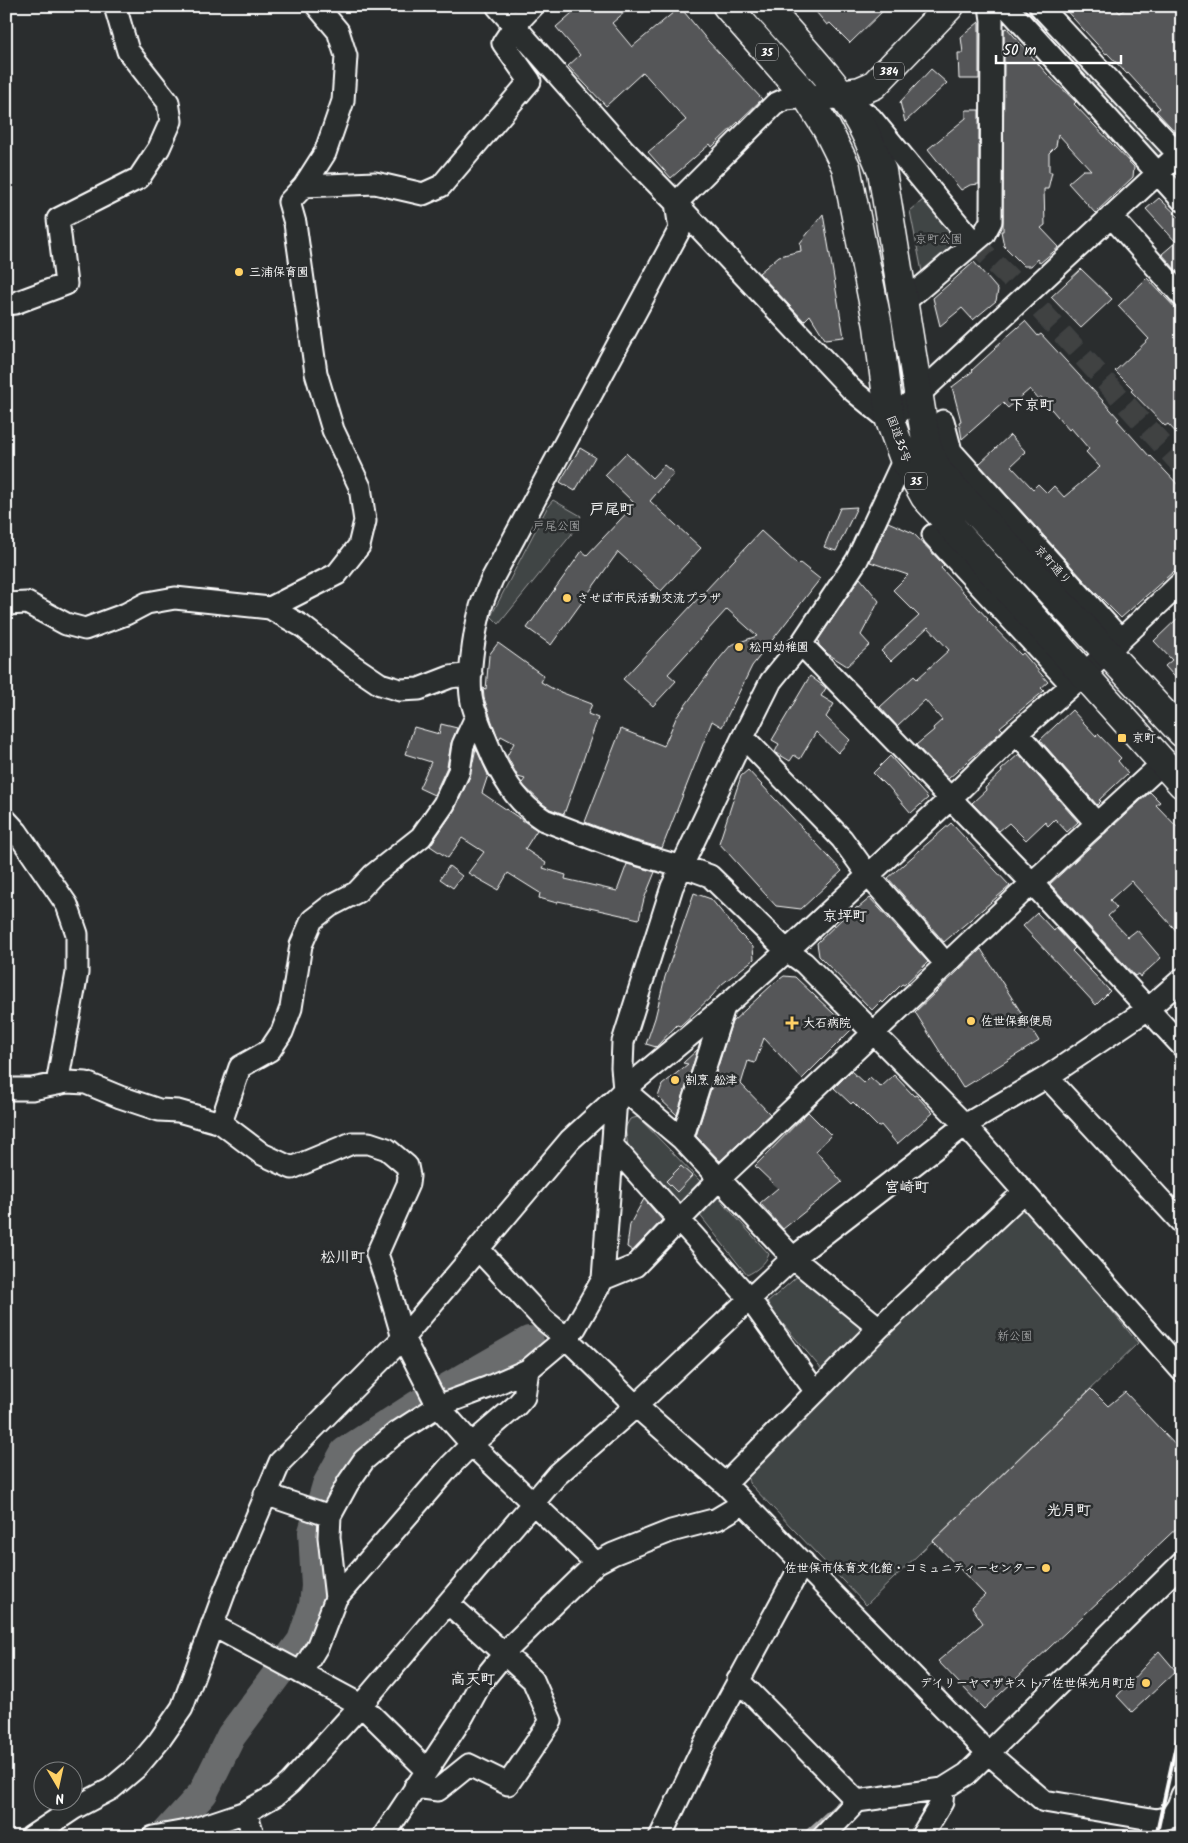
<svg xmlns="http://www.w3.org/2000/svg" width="1188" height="1843" font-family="Kalam,'Klee One',sans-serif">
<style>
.green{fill:#414445;stroke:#a0a2a2}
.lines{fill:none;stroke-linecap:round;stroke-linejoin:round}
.stream{stroke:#a6a7a7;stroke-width:5}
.river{stroke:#6a6c6d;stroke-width:30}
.building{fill:#555758;stroke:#fff}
.minor-tunnel{stroke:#3f4243;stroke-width:21;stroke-dasharray:21 11;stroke-linecap:butt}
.minor-casing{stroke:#fff;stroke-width:25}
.highway-casing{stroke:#fff;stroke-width:31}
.minor{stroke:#2a2d2e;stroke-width:21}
.highway{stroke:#2a2d2e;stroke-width:28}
.rail{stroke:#fff;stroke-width:4}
.poi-dot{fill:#ffd166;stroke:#2a2d2e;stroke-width:2}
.labels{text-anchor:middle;stroke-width:5;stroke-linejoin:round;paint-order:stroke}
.shield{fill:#2a2d2e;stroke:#bfc0c0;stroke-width:1}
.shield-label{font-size:11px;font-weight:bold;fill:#fff}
.park-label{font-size:12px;fill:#b3b4b5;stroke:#2a2d2e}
.poi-label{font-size:12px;font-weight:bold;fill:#fff;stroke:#2a2d2e;text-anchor:start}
.street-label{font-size:12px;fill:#fff;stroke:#2a2d2e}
.quarter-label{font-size:15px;font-weight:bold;fill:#fff;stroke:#2a2d2e}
</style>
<rect width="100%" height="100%" fill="#2a2d2e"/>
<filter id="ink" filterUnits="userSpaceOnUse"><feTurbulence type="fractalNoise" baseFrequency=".02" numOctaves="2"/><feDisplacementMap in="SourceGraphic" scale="10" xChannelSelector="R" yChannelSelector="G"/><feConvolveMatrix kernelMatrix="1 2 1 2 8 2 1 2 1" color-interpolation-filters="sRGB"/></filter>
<g filter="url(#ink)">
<path class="green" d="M 1013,6 L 1029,6 L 1164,149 L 1156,159 Z
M 930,194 L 964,245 L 924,282 L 910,211 Z
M 553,500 L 581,516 L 571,535 L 499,624 L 491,616 L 548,506 Z
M 638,1117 L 702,1183 L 682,1205 L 628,1146 L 625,1128 L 630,1119 Z
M 716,1195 L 769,1254 C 766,1263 756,1271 747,1275 L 699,1214 Z
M 1016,1209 L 1029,1209 L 1138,1343 L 866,1605 L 749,1483 L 748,1470 L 846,1374 L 869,1355 Z
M 801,1273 L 865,1331 L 824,1372 L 766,1304 Z"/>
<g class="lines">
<path class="stream" d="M 802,1837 L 843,1800"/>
<path class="river" d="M 163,1837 L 203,1793 L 231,1736 L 302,1641 L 314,1605 L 316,1586 L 313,1532 L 327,1485 L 345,1452 L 416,1406 L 529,1341"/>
</g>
<path class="building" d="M 580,6 L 632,6 L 612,23 L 632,47 L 680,7 L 708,41 L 762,99 L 712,147 L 710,144 L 671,178 L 648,152 L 686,120 L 643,72 L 606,106 L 568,66 L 580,55 L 556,27 Z
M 811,6 L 888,6 L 850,43 L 830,23 L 827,25 Z
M 1062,6 L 1114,6 L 1120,13 L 1128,6 L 1172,6 L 1182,17 L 1182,139 L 1156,111 L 1160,108 L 1128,73 L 1127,74 L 1107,53 L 1106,54 Z
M 979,22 L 979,79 L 959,79 L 958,53 L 963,53 L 961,37 Z
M 1007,28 L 1047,74 L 1076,102 L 1074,104 L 1134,167 L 1133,177 L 1095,213 L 1068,183 L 1083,170 L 1091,170 L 1058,134 L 1056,146 L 1049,153 L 1049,172 L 1052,172 L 1048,189 L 1044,189 L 1045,225 L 1041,228 L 1059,247 L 1040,263 L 1037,259 L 1031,266 L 1024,266 L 1004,246 L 1001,231 L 1003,231 L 1004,29 Z
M 931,69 L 947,83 L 905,122 L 900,102 Z
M 966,110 L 979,110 L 979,184 L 970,185 L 961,190 L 928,149 L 966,118 Z
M 1159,198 L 1182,220 L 1182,277 L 1162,254 L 1176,242 L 1146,209 Z
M 823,214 L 844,337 L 825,339 L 810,315 L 804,321 L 759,273 L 779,256 L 801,251 L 800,243 Z
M 974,262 L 998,290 L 996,301 L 973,320 L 962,308 L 940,326 L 933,298 Z
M 1081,269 L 1112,299 L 1081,328 L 1051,297 Z
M 1147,278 L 1182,315 L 1182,439 L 1168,424 L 1165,426 L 1131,391 L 1133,389 L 1115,371 L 1149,339 L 1118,306 Z
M 1025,321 L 1038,336 L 1041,334 L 1103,401 L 1119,419 L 1117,420 L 1135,440 L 1150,457 L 1151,456 L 1182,489 L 1182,564 L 1121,618 L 1091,588 L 979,464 L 1010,435 L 1026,452 L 1011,466 L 1033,489 L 1038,484 L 1047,493 L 1054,486 L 1064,497 L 1100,467 L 1086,452 L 1089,449 L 1071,428 L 1069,430 L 1041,397 L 1038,399 L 1030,389 L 1008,408 L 1003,403 L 962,439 L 959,422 L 961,421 L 952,387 L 973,371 L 972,370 L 995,349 L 994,348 Z
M 580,448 L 595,457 L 575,491 L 560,482 Z
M 626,453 L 652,478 L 664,465 L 674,473 L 650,501 L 701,548 L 661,591 L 618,552 L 551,645 L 527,628 L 582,551 L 587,555 L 635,504 L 605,475 Z
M 857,507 L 836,551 L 824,547 L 840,508 Z
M 888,522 L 913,533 L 944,565 L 941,568 L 988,619 L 987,620 L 1021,655 L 1023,653 L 1048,682 L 1041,688 L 1044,691 L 1000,727 L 1003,730 L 948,779 L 916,745 L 934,730 L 933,728 L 942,720 L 925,700 L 897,726 L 880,707 L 914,676 L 917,679 L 949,650 L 928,627 L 891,661 L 881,651 L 919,616 L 893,590 L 908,575 L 870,562 Z
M 761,531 L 798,565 L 800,563 L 820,579 L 752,666 L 722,727 L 712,721 L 662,848 L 627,838 L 585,822 L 621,729 L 664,746 L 676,718 L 720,658 L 731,645 L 757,636 L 727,609 L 668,674 L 676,681 L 653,706 L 623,679 Z
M 860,578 L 879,601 L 861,635 L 870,645 L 847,666 L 828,654 L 819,645 L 818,640 Z
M 1182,614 L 1182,685 L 1165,666 L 1172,660 L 1154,641 Z
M 498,643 L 544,676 L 541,682 L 555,690 L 592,704 L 588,714 L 598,718 L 564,814 L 550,809 L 543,804 L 524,786 L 522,783 L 525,779 L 518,777 L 507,756 L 514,743 L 501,736 L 499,740 L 491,719 L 484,698 L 483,688 L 486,689 L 489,655 Z
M 810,676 L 826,688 L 821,696 L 834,704 L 826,717 L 850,740 L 838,753 L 816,732 L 800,759 L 794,755 L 790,761 L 775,752 L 779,744 L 772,740 Z
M 1072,710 L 1096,736 L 1098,734 L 1121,758 L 1118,761 L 1128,773 L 1099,800 L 1101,801 L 1097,805 L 1040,740 Z
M 441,724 L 457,728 L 451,743 L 447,767 L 434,795 L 419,788 L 431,762 L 405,754 L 414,727 L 439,734 Z
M 476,748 L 488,775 L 482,793 L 537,830 L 525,849 L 546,863 L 543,868 L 566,875 L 565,879 L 617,891 L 627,864 L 655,872 L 644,899 L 639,919 L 558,901 L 557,903 L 539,898 L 540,893 L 508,873 L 498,890 L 468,873 L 484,852 L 462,838 L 448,858 L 430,846 L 455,809 L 470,776 Z
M 1019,754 L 1078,822 L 1067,832 L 1055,819 L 1048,826 L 1045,822 L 1026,840 L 1009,823 L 999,831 L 972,803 L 986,790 L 985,788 L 1002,772 L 1001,770 Z
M 890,756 L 928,798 L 911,813 L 887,785 L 886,786 L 873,773 Z
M 748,770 L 842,871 L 801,909 L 776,906 L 719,843 L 741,776 Z
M 1150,792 L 1160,802 L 1156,805 L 1182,832 L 1182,937 L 1131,881 L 1110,900 L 1117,908 L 1108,916 L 1128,937 L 1137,930 L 1161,958 L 1140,977 L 1138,974 L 1135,976 L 1050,884 Z
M 951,823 L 1010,886 L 944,942 L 888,878 Z
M 449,866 L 462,876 L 453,888 L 440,879 Z
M 694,893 L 711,899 L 739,933 L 753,947 L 754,959 L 722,984 L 712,996 L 680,1026 L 677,1025 L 656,1047 L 646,1044 L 655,1018 L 665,977 Z
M 870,898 L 928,962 L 904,985 L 902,984 L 883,1003 L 881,1001 L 872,1010 L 819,956 L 817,943 L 844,917 L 845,918 L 857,907 L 858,908 Z
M 1037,913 L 1054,931 L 1056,928 L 1075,948 L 1072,951 L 1110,991 L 1096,1005 L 1023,926 Z
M 981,949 L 1039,1041 L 963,1088 L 915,1012 Z
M 784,976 L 795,977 L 851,1030 L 802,1079 L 764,1038 L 755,1063 L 748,1061 L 741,1084 L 770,1114 L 720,1161 L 696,1136 L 732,1022 L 773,984 Z
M 698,1049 L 677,1115 L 658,1097 L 662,1085 L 688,1064 L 683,1063 Z
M 851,1071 L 864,1083 L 870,1077 L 881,1087 L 894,1075 L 914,1096 L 916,1095 L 933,1113 L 897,1144 L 881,1125 L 878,1127 L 853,1102 L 851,1104 L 834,1088 Z
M 808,1112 L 831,1135 L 816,1151 L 842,1182 L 783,1229 L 760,1203 L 778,1188 L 755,1166 Z
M 681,1166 L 692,1176 L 677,1192 L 666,1181 Z
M 644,1199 L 662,1220 L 633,1251 L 627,1247 L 630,1224 Z
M 1091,1389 L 1108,1406 L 1125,1392 L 1182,1452 L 1182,1523 L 984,1709 L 938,1661 L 983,1623 L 972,1607 L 985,1595 L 933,1541 Z
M 1159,1651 L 1176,1671 L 1132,1712 L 1117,1696 Z"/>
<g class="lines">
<path class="minor-tunnel" d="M 973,242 L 1027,295 L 1182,466"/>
<g class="minor-casing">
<path id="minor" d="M 497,6 L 624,150 L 676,203 L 851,389 L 890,421 L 1182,151
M 1006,6 L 1182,200
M 1040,6 L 1182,158
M 855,106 L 871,118 L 973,242
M 304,186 L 325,153 L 343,101 L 346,56 L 338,31 L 317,6
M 676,203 L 680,229 L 492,579 C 488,589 482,600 480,611 C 474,635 467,679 472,702 C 477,721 486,740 494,759 C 506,784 520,805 544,820 L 623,850 L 696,871 L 710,876 L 787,951 L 804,963 L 965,1125 L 1182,1371
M 676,203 L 775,104 L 786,99 L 807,97
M 1111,216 L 1182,296
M 903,303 L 984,234 L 991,221 L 992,20 L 990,6
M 6,304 L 15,303 L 66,284 L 58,219 L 139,178 L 159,148 L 171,121 L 168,102 L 128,51 L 115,6
M 943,421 L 951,451 L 1120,639
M 915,454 L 904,459 L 857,560 L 801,644 L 771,681 L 743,737 L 672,887 L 623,1042 L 622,1067 L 624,1090 L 616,1098 L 603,1279 L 575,1328 L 566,1338 L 636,1406 L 725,1484 L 988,1753 L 1044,1801 L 1157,1820 L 1171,1817 L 1178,1806 L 1182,1795
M 933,535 L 1072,685
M 6,604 L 27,603 L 66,624 L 85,629 L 126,614 L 147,603 L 175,598 L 270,608 L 302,626 L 352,665 L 380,684 L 400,690 L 419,689 L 450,677 L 471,674
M 270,608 L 337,574 L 359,546 L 365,521 L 360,487 L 333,430 L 316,373 L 295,223 L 289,202 L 304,186 L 375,183 L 423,194 L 441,186 L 530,81 L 503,43 L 515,25 L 533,6
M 801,644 L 1032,883 L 1182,1046
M 1017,733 L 1097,824
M 743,737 L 842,839 L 868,875 L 946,964
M 6,820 L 17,832 L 67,905 L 77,934 L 77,973 L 57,1084
M 1047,1077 L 1182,1223
M 6,1089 L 32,1089 L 67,1082 L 86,1083 L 120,1097 L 159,1110 L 178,1111 L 221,1123 L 262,1154 L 292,1168 L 352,1143 L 369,1143 L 387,1149 L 407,1166 L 409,1176 L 408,1184 L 377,1254 L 387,1283 L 403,1338 L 438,1406 L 475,1448 L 596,1563
M 221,1123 L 240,1067 L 270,1050 L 282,1032 L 291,1008 L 301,945 L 312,920 L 330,906 L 357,892 L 373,875 L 421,837 L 444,804 L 459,771 L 463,745 L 477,715
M 682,1139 L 724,1007
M 613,1146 L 749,1298 L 816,1392
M 603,1279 L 635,1266 L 719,1179 L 1032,883 L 1163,763
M 879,1328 L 793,1258 L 682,1139 L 624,1090 L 724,1007 L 787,951 L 950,799 L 1017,733 L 1072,685 L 1182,582
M 725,1484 L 879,1328 L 1024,1192
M 265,1494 L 330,1516
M 336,1598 L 451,1465 L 472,1444 L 517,1405 L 524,1397 L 528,1370
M 212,1625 L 361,1705 L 426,1769
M 301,1673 L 318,1645 L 336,1598 L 329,1537 L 330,1516 L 348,1483 L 364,1460 L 396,1433 L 438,1406 L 489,1387 L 528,1370 L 566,1338 L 544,1320 L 479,1250
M 738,1680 L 857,1801
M 415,1787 L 438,1790 L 469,1765 L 508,1784 L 551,1721 L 533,1680 L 448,1603
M 246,1812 L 252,1831 L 250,1837
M 31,1837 L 73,1809 L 111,1789 L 137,1767 L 159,1741 L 182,1708 L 225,1591 L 280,1462 L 403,1338 L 570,1140 L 616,1098
M 153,1837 L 192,1830 L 246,1812 L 276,1795 L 290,1783 L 361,1705 L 557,1475 L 636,1406 L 793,1258 L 965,1125 L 1047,1077 L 1148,1009 L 1182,979
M 383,1837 L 463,1716 L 482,1681 L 508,1649 L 596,1563 L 613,1554 L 671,1531 L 717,1519 L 744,1503
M 660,1837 L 706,1741 L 803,1562
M 823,1837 L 857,1801 L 943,1789 L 967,1774 L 1182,1563
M 921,1837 L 942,1802 L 943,1789"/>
</g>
<g class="highway-casing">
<path id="highway" d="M 727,6 L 807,97 L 827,129 L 846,167 L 878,326 L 890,421 L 904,459 L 925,497 L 1182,784
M 766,6 C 796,42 831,76 856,116 C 867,133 874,152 882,171 L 927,447 L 938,471 L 1182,733
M 824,96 L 860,91 L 874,85 L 950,6"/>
</g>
<use href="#minor" class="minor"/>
<use href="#highway" class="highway"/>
<path class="rail" d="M 1156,1837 L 1182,1718"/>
</g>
</g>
<g class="poi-dot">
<circle cx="239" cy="272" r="5"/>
<circle cx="567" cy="598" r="5"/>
<circle cx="739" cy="647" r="5"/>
<rect x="1117" y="733" width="10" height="10" rx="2.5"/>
<circle cx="971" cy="1021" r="5"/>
<path d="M789.5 1015.5h5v5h5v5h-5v5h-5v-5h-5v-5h5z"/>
<circle cx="675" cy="1080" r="5"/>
<circle cx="1046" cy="1568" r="5"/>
<circle cx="1146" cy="1683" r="5"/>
</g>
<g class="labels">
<g class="shield">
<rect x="756" y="43.5" width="22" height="17" rx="4"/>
<rect x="874" y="62.5" width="30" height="17" rx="4"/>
<rect x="905" y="472.5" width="22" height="17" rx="4"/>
</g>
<g class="shield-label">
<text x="767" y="56">35</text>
<text x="889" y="75">384</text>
<text x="916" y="485">35</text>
</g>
<g class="park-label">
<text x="939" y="243">京町公園</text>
<text x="557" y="530">戸尾公園</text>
<text x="1015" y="1340">新公園</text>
</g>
<g class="poi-label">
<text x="249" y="276">三浦保育園</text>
<text x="577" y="602">させぼ市民活動交流プラザ</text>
<text x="749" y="651">松円幼稚園</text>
<text x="1132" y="742">京町</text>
<text x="981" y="1025">佐世保郵便局</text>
<text x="803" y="1027">大石病院</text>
<text x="685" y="1084">割烹 舩津</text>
<text x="1036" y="1572" text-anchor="end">佐世保市体育文化館・コミュニティーセンター</text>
<text x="1136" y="1687" text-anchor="end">デイリーヤマザキストア佐世保光月町店</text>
</g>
<g class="street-label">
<text transform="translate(899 439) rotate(70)" y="4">国道35号</text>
<text transform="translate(1053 565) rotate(48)" y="4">京町通り</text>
</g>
<g class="quarter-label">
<text x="1032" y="410">下京町</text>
<text x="612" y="514">戸尾町</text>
<text x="845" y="921">京坪町</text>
<text x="907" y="1192">宮崎町</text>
<text x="343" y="1262">松川町</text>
<text x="1069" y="1515">光月町</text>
<text x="473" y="1684">高天町</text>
</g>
</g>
<rect width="1188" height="1843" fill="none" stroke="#2a2d2e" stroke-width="25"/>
<rect x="12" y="12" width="1163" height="1818" fill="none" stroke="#fff" stroke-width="2" filter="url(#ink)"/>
<g transform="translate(58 1786) rotate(171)"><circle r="24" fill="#2a2d2e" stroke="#7f8182"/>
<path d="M0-4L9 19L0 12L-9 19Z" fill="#ffd166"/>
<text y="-8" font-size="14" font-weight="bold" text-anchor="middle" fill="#ffffff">N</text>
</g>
<path d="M996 55v8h125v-8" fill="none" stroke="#ffffff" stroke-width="2.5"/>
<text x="1003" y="55" font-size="15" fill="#ffffff" stroke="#2a2d2e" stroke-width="4" paint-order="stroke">50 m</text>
</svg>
